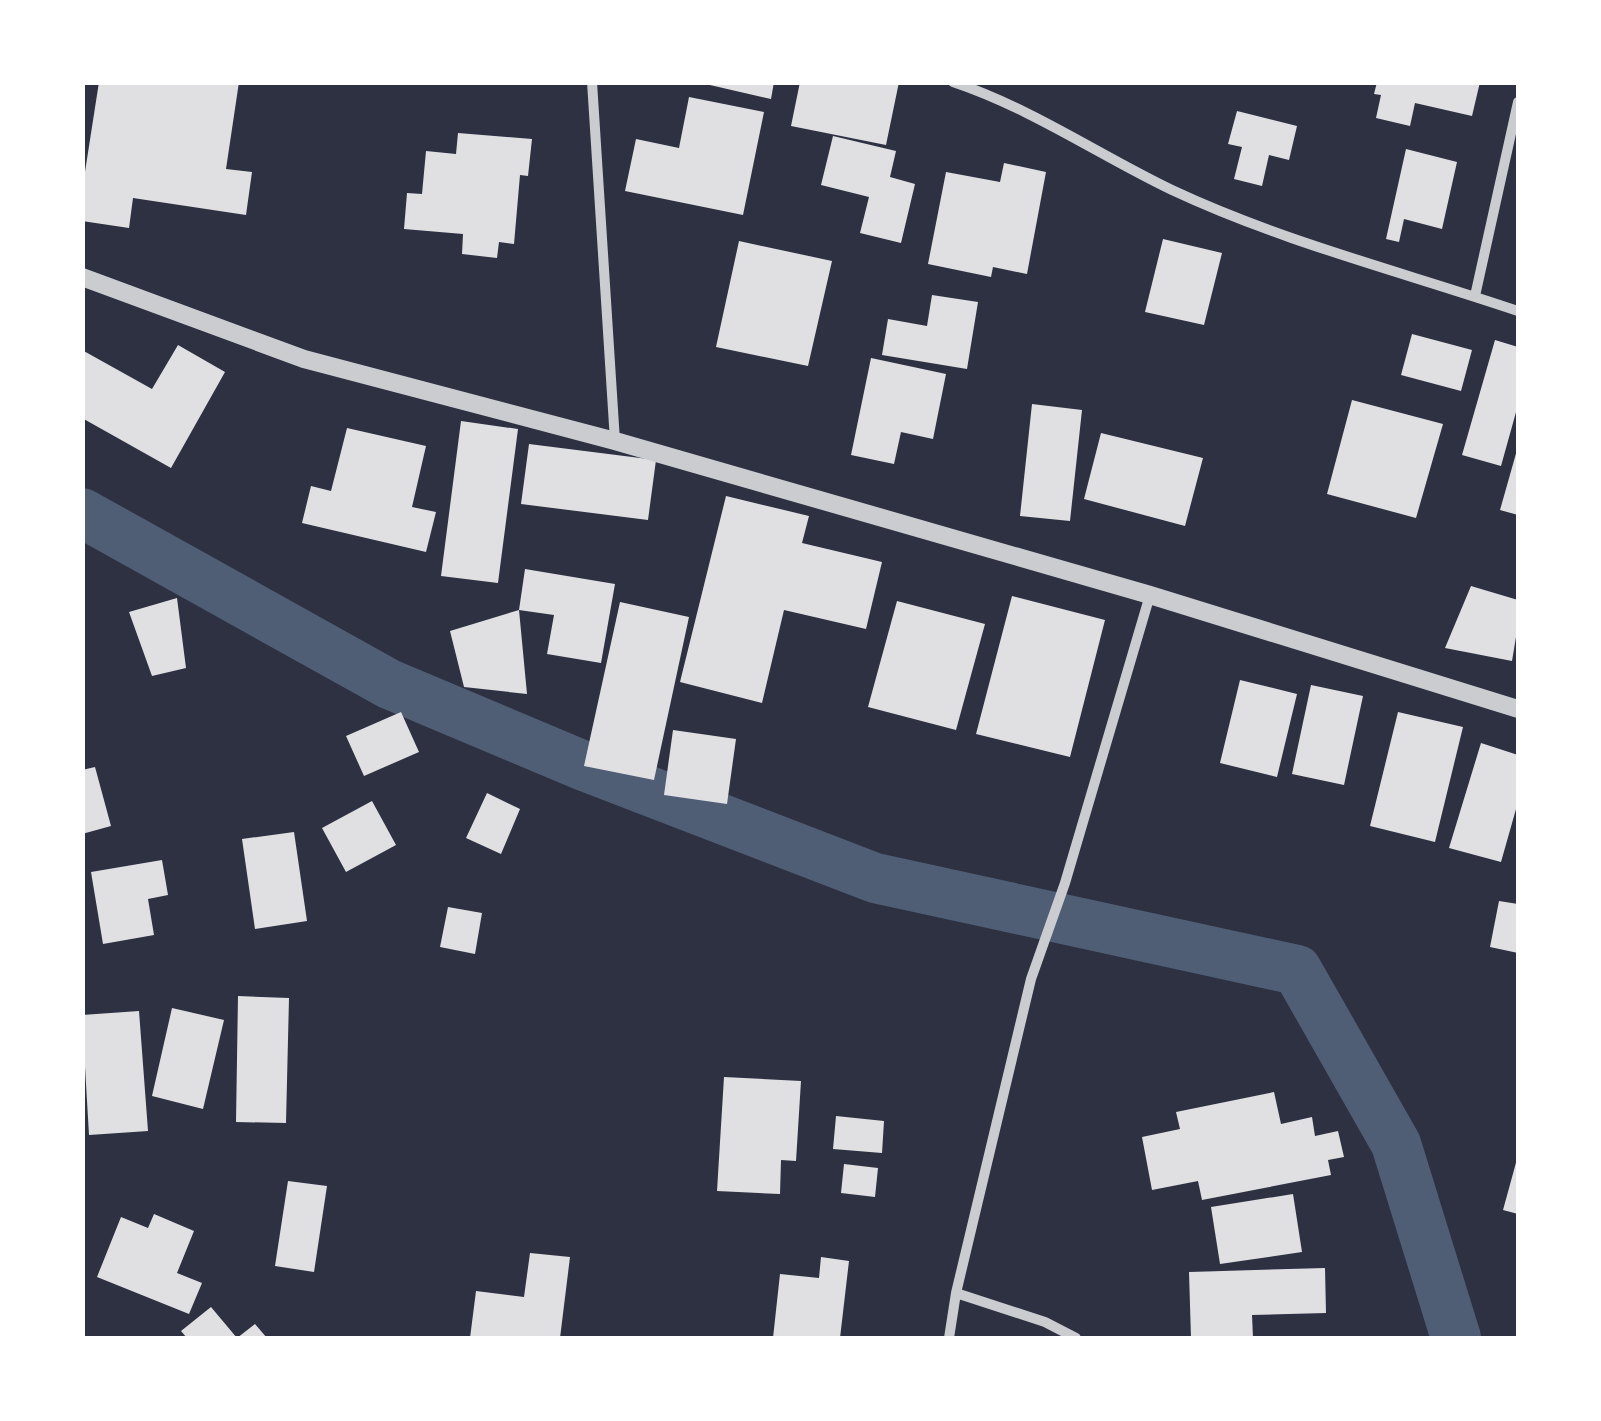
<svg xmlns="http://www.w3.org/2000/svg" width="1601" height="1421" font-family="'Nunito Sans',sans-serif">
<style>
.lines{fill:none;stroke-linecap:round;stroke-linejoin:round}
.canal{stroke:#4f5d75;stroke-width:50}
.building{fill:#e0e0e3}
.minor{stroke:#caccd0;stroke-width:10}
.tertiary{stroke:#caccd0;stroke-width:18}
</style>
<rect width="100%" height="100%" fill="#2d3142"/>
<g class="lines">
<path class="canal" d="M 82,513 L 389,684 L 584,766 L 875,878 L 1297,970 L 1396,1144 L 1456,1338"/>
</g>
<path class="building" d="M 99,82 L 239,82 L 226,169 L 252,172 L 246,215 L 133,198 L 129,228 L 82,221 L 82,191 Z
M 697,82 L 774,82 L 771,99 Z
M 800,82 L 899,82 L 886,145 L 791,126 Z
M 1377,82 L 1480,82 L 1472,116 L 1415,103 L 1410,126 L 1376,118 L 1381,95 L 1374,94 Z
M 689,97 L 764,112 L 743,215 L 625,191 L 636,139 L 679,148 Z
M 1237,111 L 1297,126 L 1289,160 L 1269,155 L 1262,186 L 1234,179 L 1242,147 L 1228,144 Z
M 458,133 L 532,139 L 528,176 L 520,175 L 514,244 L 499,242 L 497,258 L 462,254 L 463,234 L 404,229 L 407,193 L 422,194 L 426,151 L 456,154 Z
M 833,136 L 896,151 L 890,177 L 915,184 L 901,243 L 860,233 L 869,197 L 821,185 Z
M 1406,149 L 1457,162 L 1442,229 L 1404,219 L 1399,242 L 1386,239 Z
M 1004,163 L 1046,172 L 1027,274 L 993,267 L 991,277 L 928,264 L 946,172 L 1000,182 Z
M 1163,239 L 1222,253 L 1204,325 L 1145,312 Z
M 739,241 L 832,261 L 808,366 L 716,347 Z
M 932,295 L 978,302 L 967,369 L 882,355 L 888,319 L 927,326 Z
M 1412,334 L 1472,350 L 1461,391 L 1401,375 Z
M 1495,340 L 1518,347 L 1518,405 L 1501,466 L 1462,455 Z
M 178,345 L 225,372 L 171,468 L 82,418 L 82,350 L 152,389 Z
M 871,358 L 946,374 L 933,439 L 901,432 L 894,464 L 851,455 Z
M 1352,400 L 1443,424 L 1416,518 L 1327,494 Z
M 1032,404 L 1082,410 L 1070,521 L 1020,516 Z
M 461,421 L 518,429 L 498,583 L 441,576 Z
M 347,428 L 426,446 L 412,507 L 436,512 L 426,552 L 302,523 L 311,486 L 331,491 Z
M 1101,433 L 1203,458 L 1185,526 L 1084,499 Z
M 529,444 L 656,460 L 648,520 L 521,504 Z
M 1517,450 L 1518,450 L 1518,515 L 1500,510 Z
M 726,496 L 809,516 L 802,543 L 882,562 L 866,629 L 784,610 L 762,703 L 680,682 Z
M 525,569 L 615,584 L 601,663 L 547,654 L 554,615 L 519,610 Z
M 1471,586 L 1518,600 L 1518,625 L 1512,661 L 1445,648 Z
M 1012,596 L 1105,620 L 1070,757 L 976,734 Z
M 177,598 L 186,668 L 152,676 L 129,612 Z
M 897,601 L 985,624 L 956,730 L 868,707 Z
M 620,602 L 689,617 L 654,780 L 584,766 Z
M 519,610 L 527,694 L 464,687 L 450,631 Z
M 1240,680 L 1297,694 L 1277,777 L 1220,763 Z
M 1311,685 L 1363,696 L 1344,785 L 1292,774 Z
M 401,712 L 419,752 L 364,776 L 346,736 Z
M 1398,712 L 1463,727 L 1435,842 L 1370,826 Z
M 673,730 L 736,739 L 727,804 L 664,795 Z
M 1481,743 L 1518,755 L 1518,802 L 1501,862 L 1449,848 Z
M 95,767 L 111,826 L 82,834 L 82,770 Z
M 487,793 L 520,809 L 501,854 L 466,838 Z
M 372,801 L 396,845 L 346,872 L 322,828 Z
M 294,832 L 307,921 L 255,929 L 242,839 Z
M 162,860 L 168,895 L 148,899 L 154,935 L 103,944 L 91,872 Z
M 1499,901 L 1518,904 L 1518,953 L 1490,947 Z
M 448,907 L 482,913 L 475,954 L 440,947 Z
M 238,996 L 289,998 L 286,1123 L 236,1122 Z
M 172,1008 L 224,1020 L 203,1109 L 152,1096 Z
M 139,1011 L 148,1131 L 89,1135 L 82,1015 Z
M 724,1077 L 801,1081 L 796,1161 L 781,1160 L 780,1194 L 717,1191 Z
M 1274,1092 L 1281,1124 L 1312,1117 L 1315,1136 L 1338,1131 L 1344,1157 L 1328,1160 L 1331,1175 L 1202,1200 L 1198,1181 L 1152,1190 L 1142,1137 L 1180,1129 L 1176,1112 Z
M 836,1116 L 884,1121 L 882,1153 L 833,1149 Z
M 1517,1159 L 1518,1159 L 1518,1214 L 1503,1210 Z
M 844,1164 L 878,1168 L 875,1197 L 841,1193 Z
M 288,1181 L 327,1186 L 314,1272 L 275,1266 Z
M 1293,1194 L 1302,1252 L 1220,1264 L 1211,1207 Z
M 154,1214 L 194,1231 L 177,1273 L 202,1283 L 189,1314 L 97,1277 L 121,1217 L 148,1228 Z
M 530,1253 L 570,1257 L 560,1338 L 470,1338 L 476,1291 L 524,1297 Z
M 821,1257 L 849,1261 L 840,1338 L 773,1338 L 780,1274 L 819,1278 Z
M 1325,1268 L 1326,1313 L 1252,1315 L 1253,1338 L 1191,1338 L 1189,1272 Z
M 211,1307 L 237,1338 L 255,1324 L 267,1338 L 187,1338 L 181,1331 Z"/>
<g class="lines">
<path class="minor" d="M 592,82 L 615,441
M 953,82 C 1031,108 1099,155 1172,190 C 1283,242 1403,272 1518,311
M 1475,296 L 1518,102
M 956,1293 L 1045,1322 L 1076,1338
M 949,1338 L 956,1293 L 1031,979 L 1065,883 L 1150,595"/>
<path class="tertiary" d="M 82,277 L 304,359 L 615,441 L 1150,595 L 1518,709"/>
</g>
<rect width="1601" height="1421" fill="none" stroke="#ffffff" stroke-width="170"/>
</svg>
